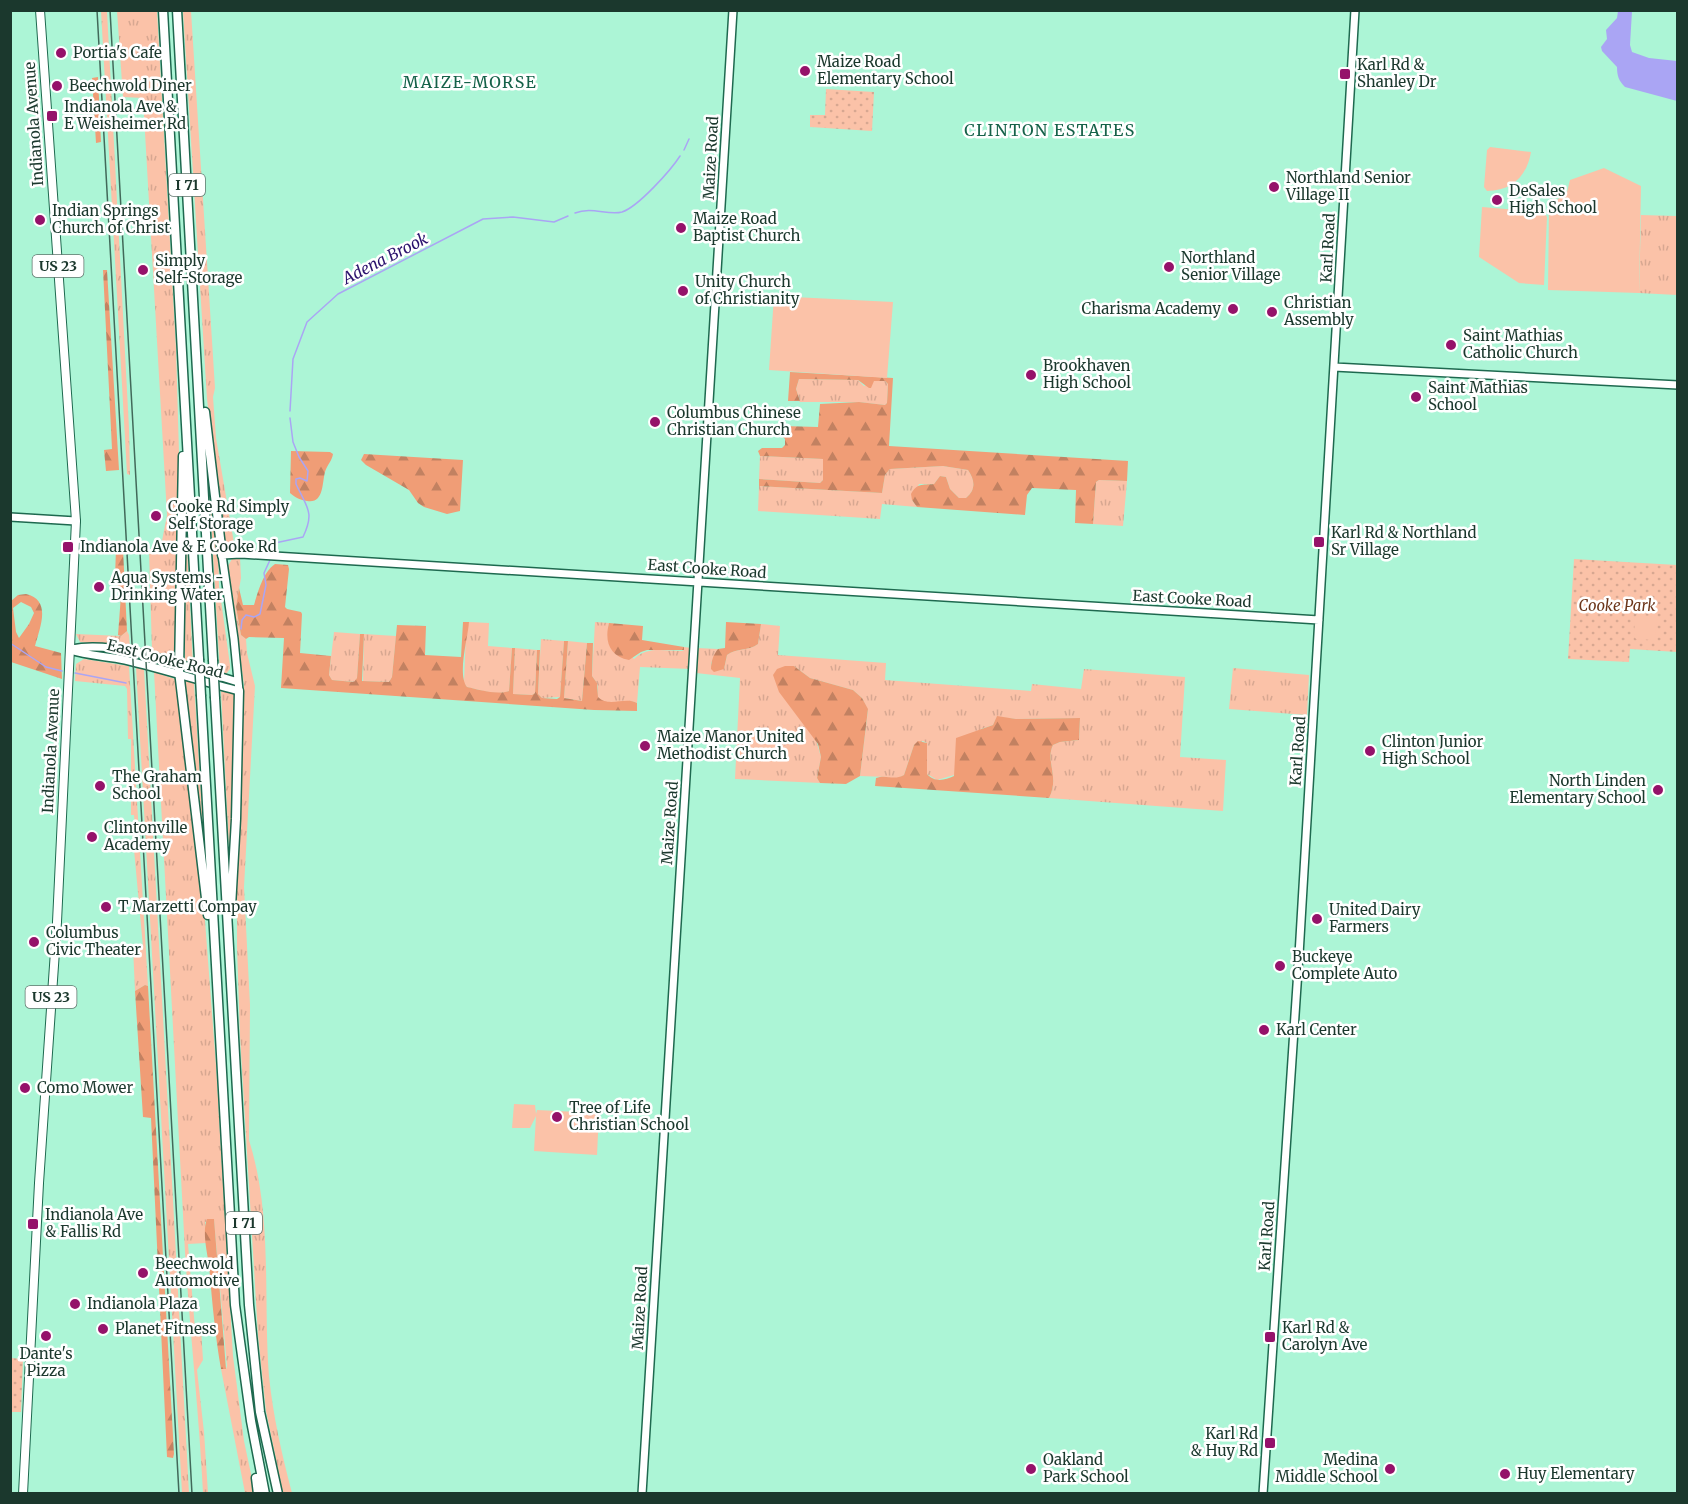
<svg xmlns="http://www.w3.org/2000/svg" width="1688" height="1504" font-family="Merriweather,serif">
<style>
.grass{fill:url(#grass-tufts)}
.forest{fill:url(#forest-firs);fill-rule:evenodd}
.park{fill:url(#park-dots)}
.pitch{fill:#fbc2a8}
.water{fill:#aaa5f4}
.lines{fill:none;stroke-linecap:round;stroke-linejoin:round}
.stream{stroke:#aaa5f4;stroke-width:1.5}
.secondary-casing{stroke:#1e694f;stroke-width:10}
.primary-casing{stroke:#1e694f;stroke-width:10}
.highway-casing{stroke:#1e694f;stroke-width:11}
.secondary{stroke:#fff;stroke-width:7}
.primary{stroke:#fff;stroke-width:8}
.highway{stroke:#fff;stroke-width:8}
.rail{stroke:#416959;stroke-width:1.5}
.highway-bridge-casing{stroke:#1e694f;stroke-width:11;stroke-linecap:butt}
.highway-bridge{stroke:#fff;stroke-width:8}
.poi-dot{fill:#95126a;stroke:#fff;stroke-width:2}
.labels{text-anchor:middle;stroke-width:5;stroke-linejoin:round;paint-order:stroke}
.shield{fill:#fff;stroke:#5f746c;stroke-width:1.5}
.shield-label{font-size:14px;font-weight:bold;fill:#1b382d}
.poi-label{font-size:15px;fill:#1b382d;stroke:#fff;text-anchor:start}
.street-label{font-size:15px;fill:#1b382d;stroke:#fff}
.park-label{font-size:15px;font-style:italic;fill:#6b351a;stroke:#fff}
.neighbourhood-label{font-size:16px;letter-spacing:1.5px;fill:#156249;stroke:#fff}
.water-label{font-size:16px;font-style:italic;fill:#2b136d;stroke:#fff}
</style>
<defs>
<pattern id="grass-tufts" width="24" height="20" patternUnits="userSpaceOnUse" patternTransform="scale(1.5)"><rect width="24" height="20" fill="#fbc2a8"/><path d="M3 7l-1-3M5 7V3M7 7l1-3M15 17l-1-3M17 17v-4M19 17l1-3" fill="none" stroke="#d7a791"/></pattern>
<pattern id="forest-firs" width="22" height="20" patternUnits="userSpaceOnUse" patternTransform="scale(1.5)"><rect width="22" height="20" fill="#f09d76"/><path d="M5 1l3.5 6h-7zM16 11l3.5 6h-7z" fill="#c28161"/></pattern>
<pattern id="park-dots" width="8" height="8" patternUnits="userSpaceOnUse" patternTransform="scale(1.5)"><rect width="8" height="8" fill="#fbc2a8"/><path d="M2 2h.1M6 6h.1" fill="none" stroke="#d7a791" stroke-width="1.8" stroke-linecap="round"/></pattern>
</defs>
<rect width="100%" height="100%" fill="#acf5d6"/>
<path class="grass" d="M 101,11 L 107,11 L 129,428 L 130,475 L 127,474 Z
M 117,11 L 157,11 L 176,349 L 179,453 L 175,650 L 170,658 L 152,651 L 149,550 L 161,551 L 164,547 L 161,546 L 167,515 L 143,98 L 123,97 Z
M 183,11 L 191,11 L 215,388 L 213,397 L 216,438 L 235,549 L 226,549 L 224,545 L 207,399 Z
M 1641,215 L 1677,216 L 1677,295 L 1639,293 Z
M 799,379 L 858,380 L 864,386 L 874,381 L 885,381 L 888,384 L 887,403 L 885,405 L 859,402 L 799,402 L 800,401 L 796,389 Z
M 760,456 L 823,459 L 823,480 L 820,483 L 759,479 Z
M 943,466 L 968,470 C 975,480 976,490 966,498 L 959,498 L 950,489 L 946,477 L 940,476 L 934,484 L 919,484 L 912,500 L 917,507 L 882,504 L 880,519 L 758,511 L 759,486 L 882,493 L 885,475 L 890,469 Z
M 1099,480 L 1127,481 L 1123,526 L 1093,524 L 1096,482 Z
M 209,489 L 211,489 L 218,543 L 219,586 L 230,665 L 230,669 L 226,674 L 220,673 Z
M 185,507 L 193,665 L 186,662 L 185,659 Z
M 240,558 L 241,578 L 236,607 L 241,635 L 246,639 L 247,653 L 255,686 L 244,887 L 250,1005 L 249,1140 C 273,1216 263,1298 269,1376 C 273,1416 282,1455 292,1493 L 283,1493 L 266,1411 L 258,1335 L 240,1036 L 237,947 L 237,874 L 244,685 L 228,566 L 232,559 Z
M 469,622 L 489,623 L 488,646 L 512,648 L 509,691 C 496,696 480,690 467,687 L 464,683 L 466,631 Z
M 595,622 L 609,623 L 608,628 L 634,659 C 647,646 664,651 682,651 L 684,650 L 684,647 L 692,648 L 691,669 L 640,667 L 637,703 C 627,698 606,709 599,699 C 596,695 599,688 597,684 C 596,681 594,679 592,676 Z
M 761,624 L 780,626 L 778,655 L 886,663 L 885,680 L 1031,691 L 1032,684 L 1081,689 L 1084,669 L 1185,677 L 1180,757 L 1226,760 L 1223,811 L 1049,798 C 1060,777 1045,761 1053,745 L 1060,742 L 1079,740 L 1080,718 L 1016,719 L 997,717 L 993,725 L 981,729 L 954,775 L 937,780 L 927,774 L 927,743 L 923,741 L 914,745 L 904,775 C 898,778 893,781 887,777 L 860,776 L 868,710 L 862,698 L 853,690 L 810,678 L 794,666 L 821,757 L 817,778 L 820,783 L 735,779 L 740,678 L 696,673 L 697,648 L 718,649 L 711,663 L 711,669 L 724,669 L 727,655 C 736,648 749,651 758,644 Z
M 127,631 L 129,635 L 130,648 L 80,642 L 76,634 L 121,636 Z
M 334,632 L 360,634 L 357,678 L 355,682 L 332,680 L 329,675 Z
M 364,634 L 396,636 L 392,677 L 389,682 L 363,681 Z
M 541,639 L 564,641 L 560,697 L 542,698 L 538,694 Z
M 568,641 L 587,643 L 582,701 L 564,698 Z
M 515,648 L 537,650 L 535,693 L 532,695 L 513,694 Z
M 84,659 L 129,666 L 148,986 L 145,985 L 135,991 L 133,947 L 143,947 L 132,828 L 135,828 L 134,815 L 131,815 L 131,739 L 128,739 L 127,689 L 125,686 L 75,681 L 76,664 Z
M 136,667 L 144,669 L 189,1493 L 182,1493 Z
M 1233,668 L 1309,675 L 1307,715 L 1229,709 Z
M 154,672 L 175,679 L 201,868 L 216,1066 L 233,1356 L 244,1441 L 255,1493 L 245,1493 L 221,1369 L 226,1369 L 227,1366 L 214,1220 L 205,1222 L 206,1243 L 188,1244 L 195,1329 L 201,1329 L 203,1360 L 197,1370 L 204,1432 L 208,1493 L 203,1493 C 199,1413 190,1333 185,1252 Z
M 183,680 L 194,683 L 203,826 L 201,826 Z
M 221,691 L 237,695 L 230,869 Z"/>
<path class="forest" d="M 98,77 L 101,142 L 96,143 L 92,78 Z
M 103,270 L 107,270 L 119,470 L 106,471 L 104,450 L 112,449 Z
M 790,372 L 893,378 L 889,446 L 1128,461 L 1127,481 L 1099,480 L 1096,482 L 1093,524 L 1075,523 L 1076,490 L 1032,488 L 1027,495 L 1025,515 L 917,507 L 912,500 L 911,494 C 917,483 922,485 934,484 L 940,476 L 946,477 L 950,489 L 959,498 L 966,498 C 976,490 975,480 968,470 L 943,466 L 890,469 L 885,475 L 882,493 L 759,486 L 759,479 L 820,483 L 823,480 L 823,459 L 760,456 L 758,451 L 762,448 L 782,448 L 785,445 L 785,439 L 781,435 L 780,429 L 783,426 L 818,427 L 820,404 L 859,402 L 885,405 L 887,403 L 888,384 L 885,381 L 874,381 L 871,388 L 869,388 L 858,380 L 799,379 L 796,389 L 800,401 L 788,401 Z
M 291,451 L 330,452 L 333,454 C 332,461 327,465 325,472 C 322,483 324,504 307,501 C 300,500 296,498 290,493 Z
M 364,454 L 463,460 L 460,511 L 447,514 L 424,507 L 418,503 L 409,490 L 366,465 L 361,460 Z
M 116,548 L 123,549 L 127,631 L 121,636 L 118,635 L 121,595 L 115,578 Z
M 275,564 L 288,565 L 289,569 L 285,607 L 287,609 L 301,612 L 302,614 L 300,653 L 331,656 L 329,675 L 332,680 L 354,682 L 357,678 L 360,634 L 364,634 L 362,681 L 389,682 L 392,677 L 397,625 L 426,626 L 425,655 L 461,657 L 463,622 L 469,622 C 468,638 457,674 467,687 C 480,690 496,695 509,691 L 512,648 L 515,648 L 513,694 L 532,695 L 535,693 L 537,650 L 540,650 L 538,694 L 542,698 L 557,699 L 560,697 L 564,641 L 568,641 L 564,698 L 582,701 L 587,643 L 593,643 L 592,676 L 597,683 L 598,697 C 609,708 625,696 637,703 L 637,711 L 594,710 L 281,688 L 284,638 L 249,637 L 246,639 L 241,635 L 236,607 L 239,588 L 243,605 L 254,605 C 258,592 263,572 275,564 Z
M 26,594 C 52,600 40,627 35,646 L 61,653 L 62,679 L 11,662 L 11,601 L 18,595 ZM 21,602 L 31,607 L 34,613 L 29,624 L 19,638 L 16,632 L 13,608 Z
M 726,622 L 761,624 L 758,644 C 749,651 736,648 727,655 L 724,669 L 714,672 L 711,669 C 711,662 713,655 718,649 L 725,648 Z
M 609,623 L 643,626 L 642,640 L 684,647 L 684,650 L 647,650 L 641,652 L 629,660 C 610,656 604,642 609,623 Z
M 785,666 L 794,666 L 810,678 L 853,690 L 862,698 L 868,709 L 860,776 L 846,784 L 820,783 L 817,778 L 821,757 L 818,744 L 779,692 L 773,675 L 777,669 Z
M 997,716 L 1016,719 L 1080,718 L 1079,740 L 1060,742 L 1053,745 C 1045,761 1060,777 1049,798 L 875,786 L 876,778 C 887,774 893,781 904,775 L 914,745 L 918,741 L 927,743 L 927,774 C 935,783 945,780 954,776 L 956,738 L 993,725 Z
M 145,985 L 148,986 L 174,1454 L 173,1458 L 167,1457 L 151,1118 L 143,1117 L 135,991 Z
M 207,1219 L 214,1219 L 226,1369 L 221,1369 C 215,1335 212,1300 209,1265 C 207,1252 202,1231 207,1219 Z"/>
<path class="park" d="M 826,89 L 874,92 L 872,131 L 810,127 L 810,115 L 825,115 Z
M 1574,559 L 1677,565 L 1677,652 L 1630,649 L 1629,662 L 1568,659 Z
M 11,1358 L 23,1359 L 21,1412 L 11,1412 Z"/>
<path class="pitch" d="M 1490,147 L 1531,152 C 1527,176 1512,191 1487,191 L 1484,187 L 1487,150 Z
M 1604,168 L 1641,186 L 1639,293 L 1548,290 L 1549,206 L 1567,192 L 1570,180 Z
M 1482,207 L 1540,212 L 1544,213 L 1547,217 L 1544,285 L 1519,283 L 1479,257 Z
M 774,296 L 893,302 L 887,378 L 769,370 Z
M 1637,615 L 1655,616 L 1657,619 L 1655,638 L 1653,640 L 1636,639 L 1634,636 L 1635,617 Z
M 514,1104 L 535,1105 L 536,1114 L 537,1110 L 599,1113 L 597,1155 L 534,1151 L 536,1116 L 530,1128 L 512,1128 Z"/>
<path class="water" d="M 1618,11 L 1632,11 L 1630,45 L 1632,52 L 1649,58 L 1677,61 L 1677,101 L 1625,87 C 1619,81 1617,76 1617,67 L 1602,51 L 1601,47 L 1607,39 L 1606,30 L 1617,18 Z"/>
<g class="lines">
<path class="stream" d="M 684,150 L 689,139
M 575,213 C 592,206 608,216 622,212 C 638,207 671,170 680,156
M 290,411 L 293,359 L 307,322 L 338,294 L 483,219 L 513,217 L 554,222 L 568,216
M 272,552 L 275,543 L 303,537 C 315,512 307,508 296,484 L 296,479 L 300,478 L 307,481 L 308,471 L 299,457 L 293,442 L 290,418
M 241,629 L 242,620 L 246,615 L 254,617 L 260,614 L 266,585 L 264,573 L 270,560
M 10,643 L 46,667 L 62,671
M 75,673 L 126,683"/>
<g class="secondary-casing">
<path id="secondary" d="M 1334,367 L 1678,385
M 10,517 L 76,521
M 72,649 C 118,639 192,669 238,682
M 70,650 C 88,656 107,656 125,660 C 163,669 201,681 239,691 L 234,639 L 222,555 L 241,554 L 1319,620
M 642,1494 L 733,10
M 1263,1494 L 1299,955 L 1355,10"/>
</g>
<g class="primary-casing">
<path id="primary" d="M 23,1494 L 39,1183 L 57,922 L 76,521 L 40,10"/>
</g>
<g class="highway-casing">
<path id="highway" d="M 163,10 L 199,659
M 177,10 L 213,660
M 205,412 L 222,555
M 183,456 L 179,671 L 208,915
M 201,696 L 235,1305 L 251,1421 L 265,1494
M 215,698 L 249,1305 L 260,1412 L 278,1494
M 231,907 L 236,819 L 239,691
M 256,1478 L 258,1494"/>
</g>
<use href="#secondary" class="secondary"/>
<use href="#primary" class="primary"/>
<use href="#highway" class="highway"/>
<path class="rail" d="M 97,10 L 179,1494
M 110,10 L 192,1494"/>
<g class="highway-bridge-casing">
<path id="highway-bridge" d="M 199,659 L 201,696
M 213,660 L 215,698"/>
</g>
<use href="#highway-bridge" class="highway-bridge"/>
</g>
<g class="poi-dot">
<circle cx="61" cy="53" r="6"/>
<circle cx="805" cy="71" r="6"/>
<rect x="1339" y="68" width="12" height="12" rx="3"/>
<circle cx="57" cy="86" r="6"/>
<rect x="46" y="110" width="12" height="12" rx="3"/>
<circle cx="1274" cy="187" r="6"/>
<circle cx="1497" cy="200" r="6"/>
<circle cx="40" cy="220" r="6"/>
<circle cx="681" cy="228" r="6"/>
<circle cx="1169" cy="267" r="6"/>
<circle cx="143" cy="270" r="6"/>
<circle cx="683" cy="291" r="6"/>
<circle cx="1233" cy="309" r="6"/>
<circle cx="1272" cy="312" r="6"/>
<circle cx="1451" cy="345" r="6"/>
<circle cx="1031" cy="375" r="6"/>
<circle cx="1416" cy="397" r="6"/>
<circle cx="655" cy="422" r="6"/>
<circle cx="156" cy="516" r="6"/>
<rect x="1313" y="536" width="12" height="12" rx="3"/>
<rect x="62" y="541" width="12" height="12" rx="3"/>
<circle cx="99" cy="587" r="6"/>
<circle cx="645" cy="746" r="6"/>
<circle cx="1370" cy="751" r="6"/>
<circle cx="100" cy="786" r="6"/>
<circle cx="1658" cy="790" r="6"/>
<circle cx="92" cy="837" r="6"/>
<circle cx="106" cy="907" r="6"/>
<circle cx="1317" cy="919" r="6"/>
<circle cx="34" cy="942" r="6"/>
<circle cx="1280" cy="966" r="6"/>
<circle cx="1264" cy="1030" r="6"/>
<circle cx="25" cy="1088" r="6"/>
<circle cx="557" cy="1117" r="6"/>
<rect x="27" y="1218" width="12" height="12" rx="3"/>
<circle cx="143" cy="1273" r="6"/>
<circle cx="75" cy="1304" r="6"/>
<circle cx="103" cy="1329" r="6"/>
<circle cx="46" cy="1336" r="6"/>
<rect x="1264" y="1331" width="12" height="12" rx="3"/>
<rect x="1264" y="1437" width="12" height="12" rx="3"/>
<circle cx="1031" cy="1469" r="6"/>
<circle cx="1390" cy="1469" r="6"/>
<circle cx="1505" cy="1474" r="6"/>
</g>
<g class="labels">
<g class="shield">
<rect x="169" y="174" width="36" height="22" rx="4.5"/>
<rect x="32.5" y="255" width="51" height="22" rx="4.5"/>
<rect x="25.5" y="986" width="51" height="22" rx="4.5"/>
<rect x="226" y="1212" width="36" height="22" rx="4.5"/>
</g>
<g class="shield-label">
<text x="187" y="190">I 71</text>
<text x="58" y="271">US 23</text>
<text x="51" y="1002">US 23</text>
<text x="244" y="1228">I 71</text>
</g>
<g class="poi-label">
<text x="73" y="58">Portia's Cafe</text>
<text x="817" y="67">Maize Road<tspan x="817" dy="17">Elementary School</tspan></text>
<text x="1357" y="70">Karl Rd &amp;<tspan x="1357" dy="17">Shanley Dr</tspan></text>
<text x="69" y="91">Beechwold Diner</text>
<text x="64" y="112">Indianola Ave &amp;<tspan x="64" dy="17">E Weisheimer Rd</tspan></text>
<text x="1286" y="183">Northland Senior<tspan x="1286" dy="17">Village II</tspan></text>
<text x="1509" y="196">DeSales<tspan x="1509" dy="17">High School</tspan></text>
<text x="52" y="216">Indian Springs<tspan x="52" dy="17">Church of Christ</tspan></text>
<text x="693" y="224">Maize Road<tspan x="693" dy="17">Baptist Church</tspan></text>
<text x="1181" y="263">Northland<tspan x="1181" dy="17">Senior Village</tspan></text>
<text x="155" y="266">Simply<tspan x="155" dy="17">Self-Storage</tspan></text>
<text x="695" y="287">Unity Church<tspan x="695" dy="17">of Christianity</tspan></text>
<text x="1284" y="308">Christian<tspan x="1284" dy="17">Assembly</tspan></text>
<text x="1221" y="314" text-anchor="end">Charisma Academy</text>
<text x="1463" y="341">Saint Mathias<tspan x="1463" dy="17">Catholic Church</tspan></text>
<text x="1043" y="371">Brookhaven<tspan x="1043" dy="17">High School</tspan></text>
<text x="1428" y="393">Saint Mathias<tspan x="1428" dy="17">School</tspan></text>
<text x="667" y="418">Columbus Chinese<tspan x="667" dy="17">Christian Church</tspan></text>
<text x="168" y="512">Cooke Rd Simply<tspan x="168" dy="17">Self Storage</tspan></text>
<text x="1331" y="538">Karl Rd &amp; Northland<tspan x="1331" dy="17">Sr Village</tspan></text>
<text x="80" y="552">Indianola Ave &amp; E Cooke Rd</text>
<text x="111" y="583">Aqua Systems -<tspan x="111" dy="17">Drinking Water</tspan></text>
<text x="657" y="742">Maize Manor United<tspan x="657" dy="17">Methodist Church</tspan></text>
<text x="1382" y="747">Clinton Junior<tspan x="1382" dy="17">High School</tspan></text>
<text x="112" y="782">The Graham<tspan x="112" dy="17">School</tspan></text>
<text x="1646" y="786" text-anchor="end">North Linden<tspan x="1646" dy="17">Elementary School</tspan></text>
<text x="104" y="833">Clintonville<tspan x="104" dy="17">Academy</tspan></text>
<text x="118" y="912">T Marzetti Compay</text>
<text x="1329" y="915">United Dairy<tspan x="1329" dy="17">Farmers</tspan></text>
<text x="46" y="938">Columbus<tspan x="46" dy="17">Civic Theater</tspan></text>
<text x="1292" y="962">Buckeye<tspan x="1292" dy="17">Complete Auto</tspan></text>
<text x="1276" y="1035">Karl Center</text>
<text x="37" y="1093">Como Mower</text>
<text x="569" y="1113">Tree of Life<tspan x="569" dy="17">Christian School</tspan></text>
<text x="45" y="1220">Indianola Ave<tspan x="45" dy="17">&amp; Fallis Rd</tspan></text>
<text x="155" y="1269">Beechwold<tspan x="155" dy="17">Automotive</tspan></text>
<text x="87" y="1309">Indianola Plaza</text>
<text x="1282" y="1333">Karl Rd &amp;<tspan x="1282" dy="17">Carolyn Ave</tspan></text>
<text x="115" y="1334">Planet Fitness</text>
<text x="46" y="1359" text-anchor="middle">Dante's<tspan x="46" dy="17">Pizza</tspan></text>
<text x="1258" y="1439" text-anchor="end">Karl Rd<tspan x="1258" dy="17">&amp; Huy Rd</tspan></text>
<text x="1043" y="1465">Oakland<tspan x="1043" dy="17">Park School</tspan></text>
<text x="1378" y="1465" text-anchor="end">Medina<tspan x="1378" dy="17">Middle School</tspan></text>
<text x="1517" y="1479">Huy Elementary</text>
</g>
<g class="street-label">
<text transform="translate(34 124) rotate(-94)" y="5">Indianola Avenue</text>
<text transform="translate(711 158) rotate(-87)" y="5">Maize Road</text>
<text transform="translate(1328 248) rotate(-87)" y="5">Karl Road</text>
<text transform="translate(707 569) rotate(4)" y="5">East Cooke Road</text>
<text transform="translate(1192 599) rotate(3)" y="5">East Cooke Road</text>
<text transform="translate(165 659) rotate(14)" y="5">East Cooke Road</text>
<text transform="translate(51 751) rotate(-87)" y="5">Indianola Avenue</text>
<text transform="translate(1298 751) rotate(-86)" y="5">Karl Road</text>
<text transform="translate(670 823) rotate(-86)" y="5">Maize Road</text>
<text transform="translate(1267 1236) rotate(-86)" y="5">Karl Road</text>
<text transform="translate(640 1308) rotate(-87)" y="5">Maize Road</text>
</g>
<g class="park-label">
<text x="1617" y="611">Cooke Park</text>
</g>
<g class="neighbourhood-label">
<text x="470" y="88">MAIZE-MORSE</text>
<text x="1050" y="136">CLINTON ESTATES</text>
</g>
<g class="water-label">
<text transform="translate(385 258) rotate(-27)" y="6">Adena Brook</text>
</g>
</g>
<rect width="1688" height="1504" fill="none" stroke="#1b382d" stroke-width="24"/>
</svg>
